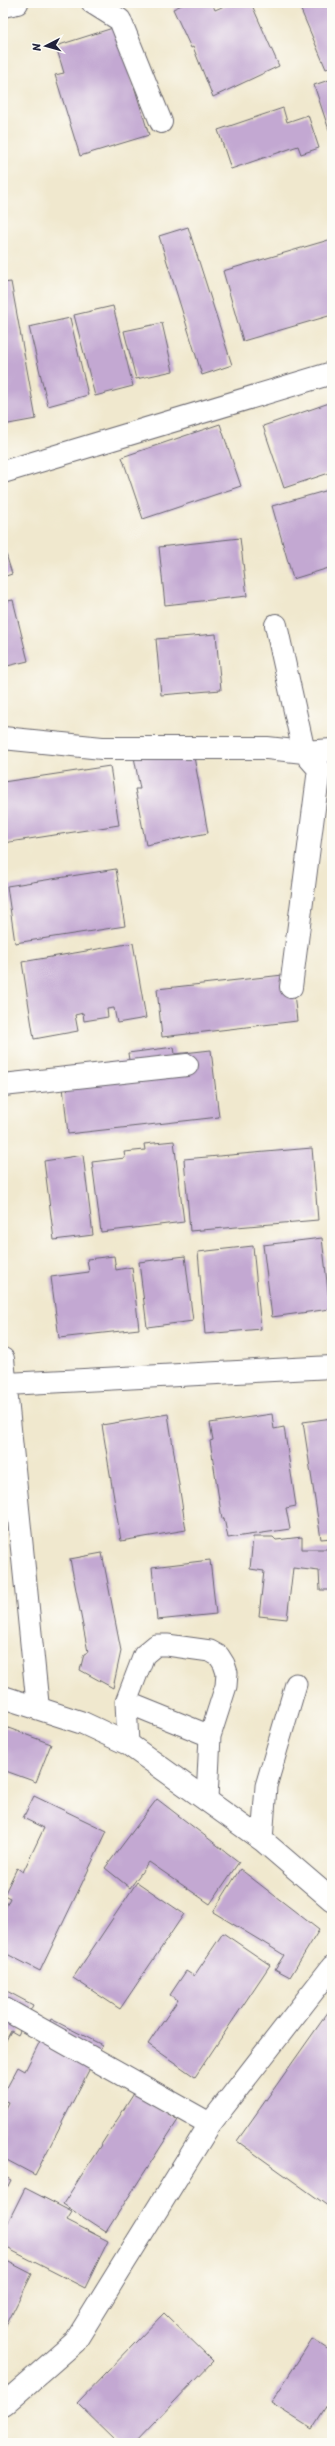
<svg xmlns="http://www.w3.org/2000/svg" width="335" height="2446" font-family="Sriracha,sans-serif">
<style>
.building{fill:#c3a8d2}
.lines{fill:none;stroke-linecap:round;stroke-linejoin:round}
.lane-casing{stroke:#6a676e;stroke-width:23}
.street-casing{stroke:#6a676e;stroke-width:24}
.secondary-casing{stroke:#6a676e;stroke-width:24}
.lane{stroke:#fff;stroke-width:21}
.street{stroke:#fff;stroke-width:22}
.secondary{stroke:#fff;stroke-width:22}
</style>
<rect width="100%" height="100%" fill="#fdfcf7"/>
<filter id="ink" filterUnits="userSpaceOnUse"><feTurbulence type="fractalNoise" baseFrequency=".025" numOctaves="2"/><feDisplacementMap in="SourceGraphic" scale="8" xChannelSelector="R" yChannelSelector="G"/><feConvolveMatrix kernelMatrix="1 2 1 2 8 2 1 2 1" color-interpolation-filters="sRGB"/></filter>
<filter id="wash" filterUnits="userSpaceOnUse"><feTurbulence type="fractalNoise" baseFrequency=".012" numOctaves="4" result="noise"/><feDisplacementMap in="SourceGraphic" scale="16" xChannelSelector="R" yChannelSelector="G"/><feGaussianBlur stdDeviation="0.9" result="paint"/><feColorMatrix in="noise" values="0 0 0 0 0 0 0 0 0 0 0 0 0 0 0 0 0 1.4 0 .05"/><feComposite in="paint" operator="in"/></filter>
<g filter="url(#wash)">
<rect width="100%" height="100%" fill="#f0e8ce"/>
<g id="blocks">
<path class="building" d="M 186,3 L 212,3 L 215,10 L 231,3 L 251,3 L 279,66 L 213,97 L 193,47 L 191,48 L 173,9 Z
M 298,3 L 332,3 L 332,67 L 326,69 Z
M 116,27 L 149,135 L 80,156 L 55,75 L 64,73 L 56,46 Z
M 332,79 L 332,139 L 314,85 Z
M 283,108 L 287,122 L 308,115 L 319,148 L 301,154 L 298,146 L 231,169 L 218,130 Z
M 188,227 L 232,365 L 202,375 L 159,236 Z
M 332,239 L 332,315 L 243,341 L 223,271 Z
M 11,282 L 36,419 L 3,425 L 3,283 Z
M 113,306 L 133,386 L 95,396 L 74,315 Z
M 70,318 L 88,395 L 48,406 L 29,327 Z
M 162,323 L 173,371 L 136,379 L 124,331 Z
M 332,402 L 332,472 L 284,488 L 263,426 Z
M 220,424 L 241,486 L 143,519 L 122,457 Z
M 332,489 L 332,567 L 293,579 L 272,506 Z
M 240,538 L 247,596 L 165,605 L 159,547 Z
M 3,544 L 12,574 L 3,577 Z
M 13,600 L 28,661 L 3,667 L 3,602 Z
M 216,634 L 221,690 L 161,695 L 156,639 Z
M 192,746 L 208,833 L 146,845 L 135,789 L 140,789 L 134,757 Z
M 110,766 L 119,825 L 3,843 L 3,782 Z
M 116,869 L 125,926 L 15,943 L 7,886 Z
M 133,943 L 146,1018 L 117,1023 L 114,1008 L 107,1009 L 108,1017 L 84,1021 L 83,1013 L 75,1015 L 78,1031 L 34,1039 L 22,962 Z
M 292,974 L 297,1021 L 162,1037 L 157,989 Z
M 174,1047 L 175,1054 L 211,1050 L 219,1117 L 68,1134 L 61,1068 L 129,1060 L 128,1053 Z
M 174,1141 L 184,1222 L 101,1232 L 92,1162 L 125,1158 L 124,1152 L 145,1150 L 144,1144 Z
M 312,1148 L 318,1220 L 190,1231 L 184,1159 Z
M 83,1155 L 93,1235 L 54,1240 L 44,1161 Z
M 322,1238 L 330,1309 L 272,1317 L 263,1245 Z
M 253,1246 L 261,1329 L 205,1334 L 198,1252 Z
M 114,1256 L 116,1270 L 132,1267 L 139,1329 L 59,1338 L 51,1277 L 89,1272 L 87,1259 Z
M 185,1256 L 193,1321 L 147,1327 L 139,1262 Z
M 168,1414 L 186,1530 L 121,1541 L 102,1425 Z
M 272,1414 L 274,1429 L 284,1427 L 296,1506 L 286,1508 L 290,1529 L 228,1538 L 224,1518 L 222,1519 L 210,1441 L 213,1440 L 210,1423 Z
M 332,1418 L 332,1538 L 321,1539 L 303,1422 Z
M 253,1537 L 273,1537 L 276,1540 L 302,1537 L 302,1549 L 332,1549 L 332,1590 L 320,1590 L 319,1571 L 293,1568 L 287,1619 L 259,1616 L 264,1571 L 250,1569 Z
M 102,1553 L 121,1651 L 113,1688 L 80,1670 L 84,1654 L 88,1652 L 70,1559 Z
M 210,1560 L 216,1614 L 157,1620 L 152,1567 Z
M 3,1567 L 6,1567 L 4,1577 L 3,1577 Z
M 3,1726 L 51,1744 L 36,1782 L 3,1770 Z
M 34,1796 L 107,1831 L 40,1971 L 3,1952 L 3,1913 L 10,1898 L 4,1895 L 17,1868 L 23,1872 L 44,1828 L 23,1818 Z
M 157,1799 L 239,1862 L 210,1904 L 149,1862 L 130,1888 L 105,1868 Z
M 240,1869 L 319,1930 L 290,1977 L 275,1969 L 284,1955 L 213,1912 Z
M 137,1882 L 184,1914 L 120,2009 L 73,1978 Z
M 223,1933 L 270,1965 L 195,2077 L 148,2044 L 178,2000 L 170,1995 L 186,1971 L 194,1976 Z
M 3,1989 L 33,2005 L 18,2035 L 11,2031 L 3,2046 Z
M 331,2008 L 332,2008 L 332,2209 L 237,2141 Z
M 51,2019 L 102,2045 L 35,2175 L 3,2158 L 3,2113 L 8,2102 L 3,2100 L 3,2095 L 18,2067 L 25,2071 Z
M 135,2092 L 178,2120 L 106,2232 L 63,2204 Z
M 3,2176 L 11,2180 L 3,2196 Z
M 25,2188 L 72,2212 L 67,2220 L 108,2241 L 85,2288 L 3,2246 L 3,2232 Z
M 3,2259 L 32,2274 L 3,2332 Z
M 164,2313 L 213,2361 L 135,2443 L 118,2443 L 77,2403 Z
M 312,2339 L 332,2352 L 332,2397 L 312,2429 L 271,2403 Z"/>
</g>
</g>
<g filter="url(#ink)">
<use href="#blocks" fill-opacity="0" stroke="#6a676e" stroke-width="1"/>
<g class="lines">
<g class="lane-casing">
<path id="lane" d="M 126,1702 L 210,1736
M 128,1744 L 126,1702 L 144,1655 L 156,1645 L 167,1645 L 210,1651 L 219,1656 L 224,1664 L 227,1673 L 226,1686 L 210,1736 L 207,1799
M 262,1840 L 266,1786 L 296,1684"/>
</g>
<g class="street-casing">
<path id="street" d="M 93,3 L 120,20 L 161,122
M 3,6 L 17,3
M 3,472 L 332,373
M 276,625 L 304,752 L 319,769 L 291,987
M 3,738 L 102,748 L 267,748 L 304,752 L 332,750
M 3,1085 L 187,1065
M 3,1359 L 38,1708
M 7,1384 L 332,1367
M 3,2008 L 210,2124
M 3,2405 L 75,2342 L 210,2124 L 332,1967"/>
</g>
<g class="secondary-casing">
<path id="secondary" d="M 3,1697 L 83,1723 L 128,1744 L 262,1840 L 332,1900"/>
</g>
<use href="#lane" class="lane"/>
<use href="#street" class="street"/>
<use href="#secondary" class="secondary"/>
</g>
</g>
<rect width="335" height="2446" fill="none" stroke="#fdfcf7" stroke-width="16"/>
<g transform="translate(46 46) rotate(264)" stroke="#fdfcf7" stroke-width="3" paint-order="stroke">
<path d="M0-3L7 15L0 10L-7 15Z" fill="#22223b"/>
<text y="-6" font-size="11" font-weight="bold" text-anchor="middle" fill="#22223b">N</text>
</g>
</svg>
